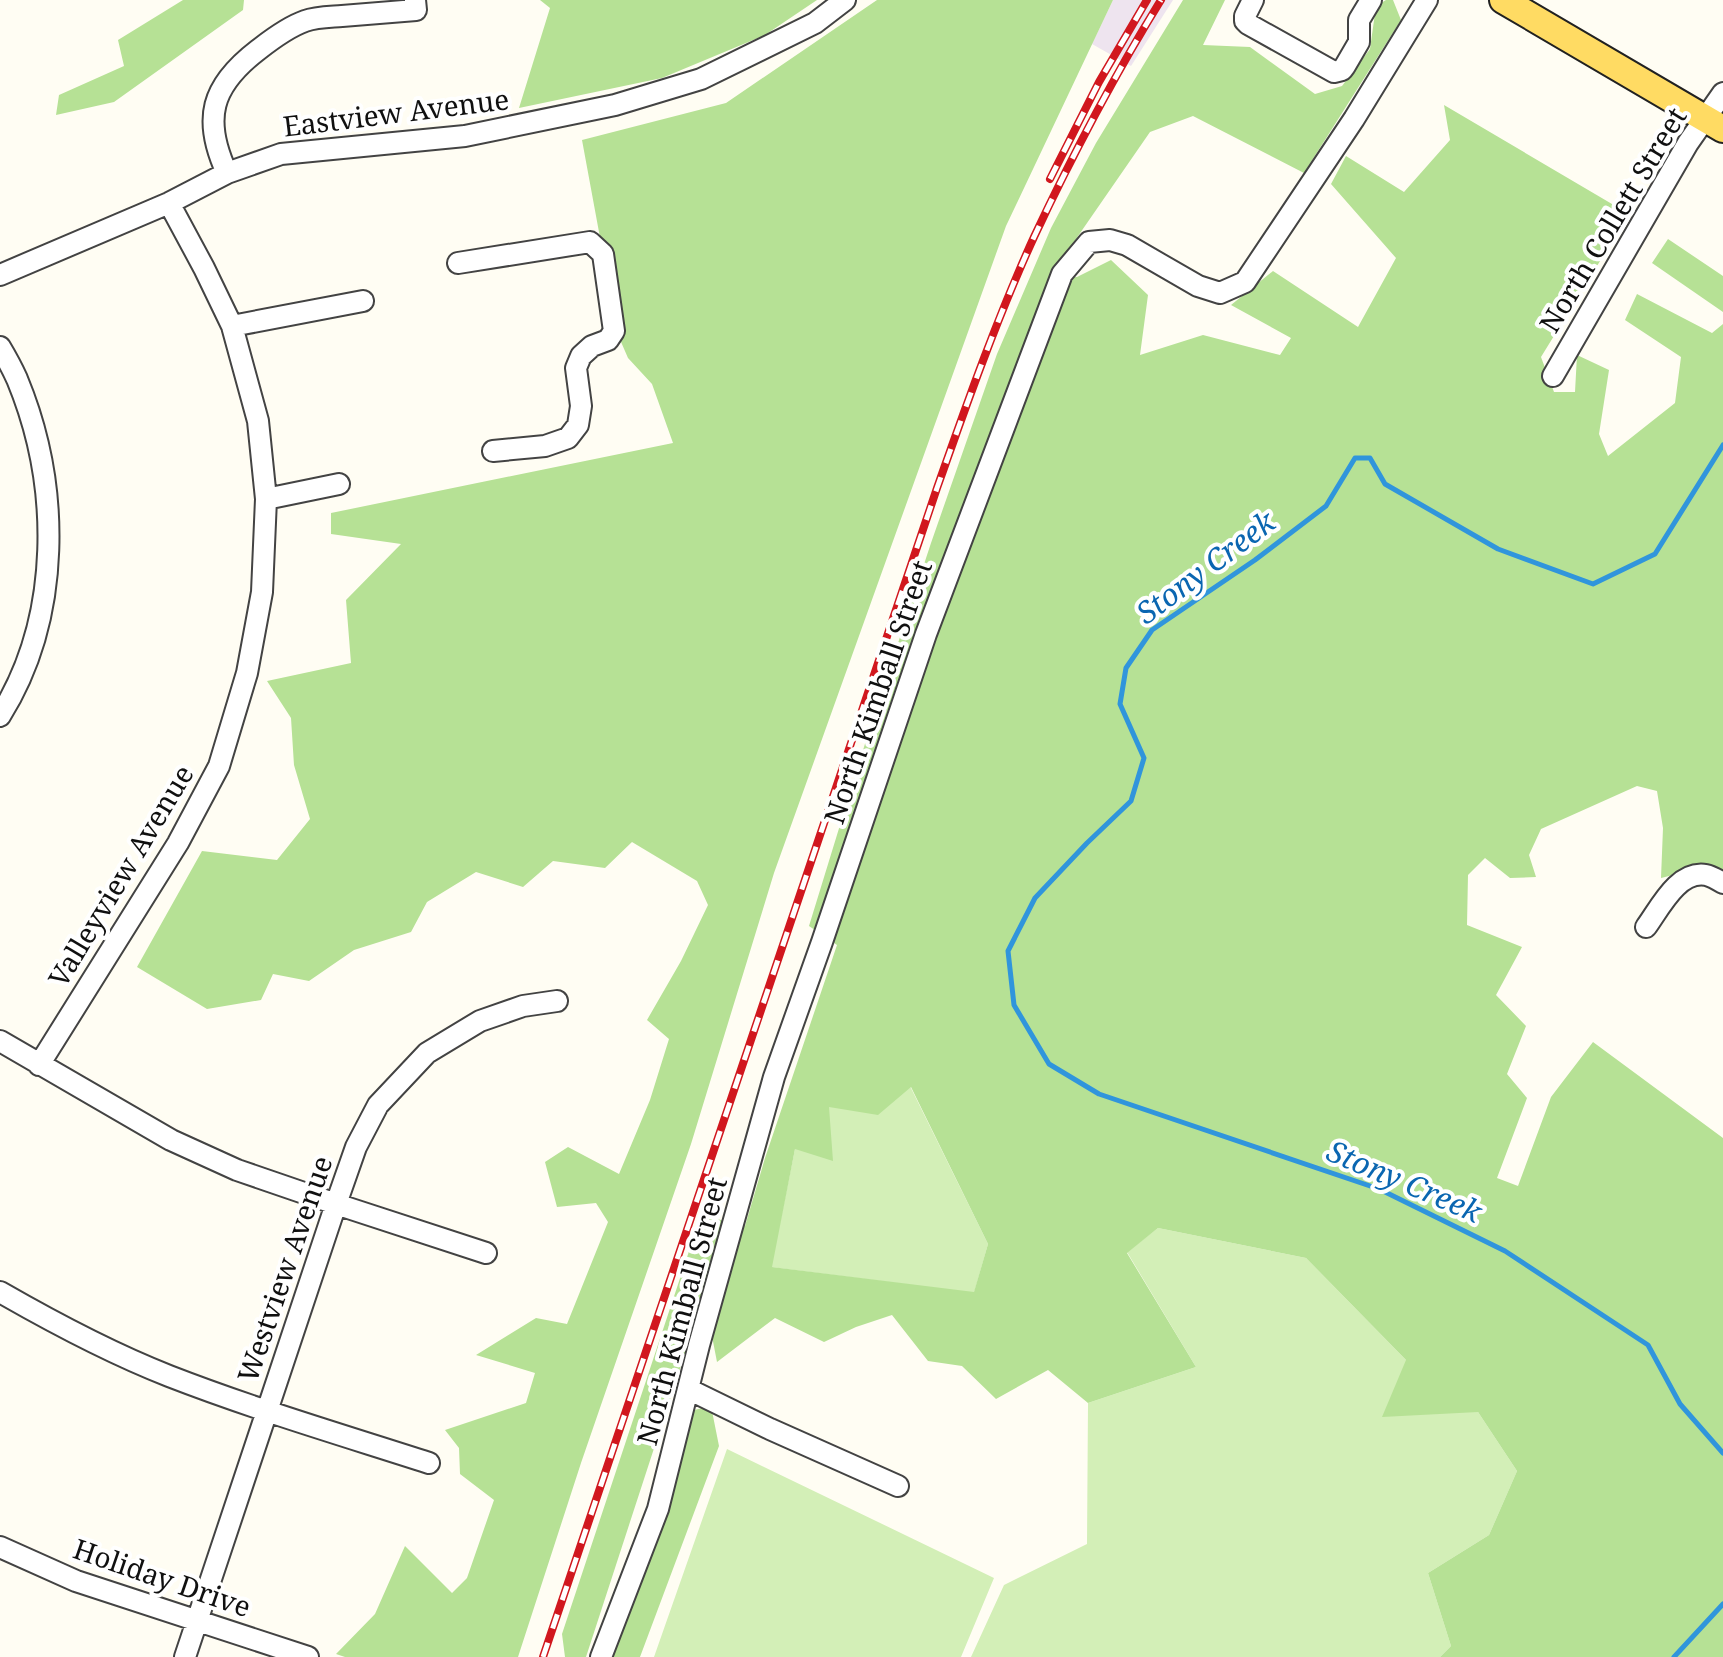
<svg xmlns="http://www.w3.org/2000/svg" width="1723" height="1657" font-family="'Noto Serif',serif">
<style>
.industrial{fill:#eee4ef}
.green{fill:#d3efb7}
.forest{fill:#b6e195;fill-rule:evenodd}
.lines{fill:none;stroke-linecap:round;stroke-linejoin:round}
.stream{stroke:#3095dc;stroke-width:5}
.minor-casing{stroke:#434343;stroke-width:24}
.major-casing{stroke:#212121;stroke-width:30}
.minor{stroke:#fff;stroke-width:20}
.major{stroke:#ffdb63;stroke-width:26}
.rail-casing{stroke:#d1171e;stroke-width:8}
.rail{stroke:#fff;stroke-width:5;stroke-dasharray:15;stroke-linecap:butt}
.labels{text-anchor:middle;stroke-width:8;stroke-linejoin:round;paint-order:stroke}
.street-label{font-size:28px;fill:#101010;stroke:#fff}
.water-label{font-size:30px;font-style:italic;fill:#0a66b1;stroke:#fff}
</style>
<rect width="100%" height="100%" fill="#fffdf3"/>
<path class="industrial" d="M 1113,0 L 1173,0 L 1131,66 L 1092,44 Z"/>
<path class="green" d="M 910,1086 L 988,1244 L 974,1293 L 771,1267 L 795,1149 L 828,1107 Z
M 1158,1228 L 1306,1258 L 1406,1360 L 1478,1412 L 1517,1471 L 1489,1535 L 1428,1573 L 1451,1646 L 1440,1657 L 971,1657 L 1004,1585 L 1087,1544 L 1088,1403 L 1196,1367 L 1127,1252 Z
M 727,1449 L 994,1578 L 961,1657 L 654,1657 Z"/>
<path class="forest" d="M 183,0 L 244,0 L 243,10 L 114,102 L 56,115 L 59,95 L 124,66 L 118,40 Z
M 540,0 L 817,0 L 765,35 L 662,78 L 519,108 L 550,8 Z
M 877,0 L 1113,0 L 1006,226 L 774,873 L 691,1144 L 581,1463 L 518,1657 L 345,1657 L 336,1654 L 375,1614 L 405,1546 L 452,1593 L 467,1578 L 494,1500 L 460,1474 L 459,1448 L 445,1430 L 526,1403 L 535,1373 L 476,1355 L 536,1318 L 567,1324 L 608,1222 L 596,1203 L 557,1207 L 545,1162 L 568,1147 L 619,1174 L 650,1100 L 669,1039 L 647,1020 L 681,961 L 708,905 L 697,881 L 632,842 L 605,868 L 553,861 L 523,887 L 476,872 L 427,902 L 411,932 L 354,950 L 309,981 L 273,974 L 261,1000 L 207,1009 L 137,967 L 202,851 L 277,860 L 310,819 L 294,765 L 291,718 L 267,681 L 351,663 L 346,600 L 401,544 L 331,534 L 331,513 L 673,443 L 652,384 L 628,358 L 618,335 L 582,140 L 726,103 Z
M 1183,0 L 1225,0 L 1203,45 L 1250,47 L 1315,94 L 1342,86 L 1370,49 L 1376,6 L 1386,0 L 1393,0 L 1401,20 L 1304,173 L 1193,116 L 1150,132 L 1049,278 L 1077,277 L 1111,260 L 1148,295 L 1140,355 L 1203,335 L 1280,355 L 1291,338 L 1231,305 L 1273,271 L 1358,327 L 1396,258 L 1331,184 L 1346,156 L 1404,192 L 1450,140 L 1444,105 L 1629,214 L 1541,357 L 1554,392 L 1575,392 L 1577,355 L 1609,370 L 1599,434 L 1608,456 L 1675,403 L 1681,357 L 1625,320 L 1637,294 L 1712,333 L 1723,324 L 1723,875 L 1709,866 L 1661,878 L 1663,828 L 1657,791 L 1637,786 L 1541,829 L 1529,855 L 1536,877 L 1510,878 L 1485,858 L 1468,875 L 1467,925 L 1522,947 L 1496,995 L 1526,1026 L 1507,1074 L 1527,1098 L 1497,1178 L 1518,1186 L 1551,1097 L 1593,1042 L 1723,1138 L 1723,1657 L 1440,1657 L 1451,1646 L 1428,1573 L 1489,1535 L 1517,1471 L 1478,1412 L 1382,1417 L 1406,1360 L 1306,1258 L 1158,1228 L 1127,1253 L 1196,1367 L 1088,1403 L 1048,1370 L 996,1399 L 962,1366 L 928,1361 L 892,1315 L 856,1327 L 824,1342 L 775,1318 L 717,1362 L 704,1295 L 586,1657 L 565,1657 L 562,1634 L 701,1215 L 745,1226 L 765,1158 L 837,945 L 809,926 L 868,734 L 931,543 L 997,354 L 1051,228 L 1096,143 ZM 911,1087 L 988,1244 L 974,1292 L 772,1267 L 795,1149 L 833,1161 L 829,1107 L 878,1115 Z
M 1668,239 L 1723,276 L 1723,312 L 1652,263 Z
M 711,1406 L 719,1446 L 640,1657 L 610,1657 L 669,1511 L 690,1411 Z"/>
<g class="lines">
<path class="stream" d="M 1723,445 L 1655,554 L 1593,584 L 1498,549 L 1385,484 L 1370,458 L 1355,458 L 1326,506 L 1255,560 L 1152,630 L 1126,668 L 1120,704 L 1144,758 L 1131,801 L 1087,843 L 1035,898 L 1008,951 L 1014,1005 L 1049,1064 L 1099,1094 L 1379,1189 L 1505,1251 L 1648,1345 L 1680,1404 L 1723,1453
M 1674,1657 L 1723,1604"/>
<g class="minor-casing">
<path id="minor" d="M 1253,0 L 1245,16 L 1245,21 L 1248,24 L 1334,72 L 1342,70 L 1345,66 L 1359,42 L 1359,20 L 1371,0
M 227,173 C 202,119 211,86 258,50 C 272,39 288,27 305,21 C 316,17 330,17 342,16 C 366,14 391,12 416,10 L 415,0
M 458,263 L 590,242 L 603,254 L 614,331 L 608,340 L 592,346 L 581,356 L 576,368 L 581,406 L 578,425 L 568,438 L 545,446 L 493,451
M 0,275 L 169,203 L 227,173 L 281,154 L 465,136 L 615,105 L 701,79 L 815,23 L 845,0
M 232,326 L 363,301
M 0,347 C 6,357 12,368 17,379 C 61,485 62,617 0,716
M 1553,376 L 1688,143 L 1723,93
M 266,499 L 339,484
M 1646,927 C 1660,908 1678,870 1706,875 C 1711,876 1718,880 1723,883
M 0,1041 L 171,1140 L 237,1170 L 336,1204 L 486,1253
M 39,1065 L 178,843 L 219,766 L 247,673 L 262,592 L 266,499 L 258,421 L 232,326 L 204,268 L 169,203
M 0,1292 C 54,1323 110,1353 169,1376 C 254,1409 342,1435 429,1463
M 688,1389 L 770,1429 L 898,1486
M 0,1547 L 76,1581 L 308,1657
M 185,1657 L 336,1204 L 356,1147 L 378,1105 L 427,1053 L 480,1021 L 523,1006 L 557,1001
M 601,1657 L 658,1509 L 699,1345 L 774,1077 L 822,942 L 926,634 L 1062,274 L 1089,242 L 1110,240 L 1127,245 L 1198,286 L 1220,293 L 1245,282 L 1354,119 L 1427,0"/>
</g>
<g class="major-casing">
<path id="major" d="M 1503,0 L 1723,129"/>
</g>
<use href="#minor" class="minor"/>
<use href="#major" class="major"/>
<g class="rail-casing">
<path id="rail" d="M 1050,179 L 1099,82 L 1147,0
M 543,1657 L 937,488 C 967,403 997,318 1034,237 C 1072,156 1114,76 1161,0"/>
</g>
<use href="#rail" class="rail"/>
</g>
<g class="labels">
<g class="street-label">
<text transform="translate(396 113) rotate(-7)" y="10">Eastview Avenue</text>
<text transform="translate(1613 220) rotate(-59)" y="10">North Collett Street</text>
<text transform="translate(878 692) rotate(-71)" y="10">North Kimball Street</text>
<text transform="translate(121 876) rotate(-59)" y="10">Valleyview Avenue</text>
<text transform="translate(285 1269) rotate(-71)" y="10">Westview Avenue</text>
<text transform="translate(682 1311) rotate(-75)" y="10">North Kimball Street</text>
<text transform="translate(162 1578) rotate(19)" y="10">Holiday Drive</text>
</g>
<g class="water-label">
<text transform="translate(1206 568) rotate(-37)" y="10">Stony Creek</text>
<text transform="translate(1404 1182) rotate(23)" y="10">Stony Creek</text>
</g>
</g>
</svg>
